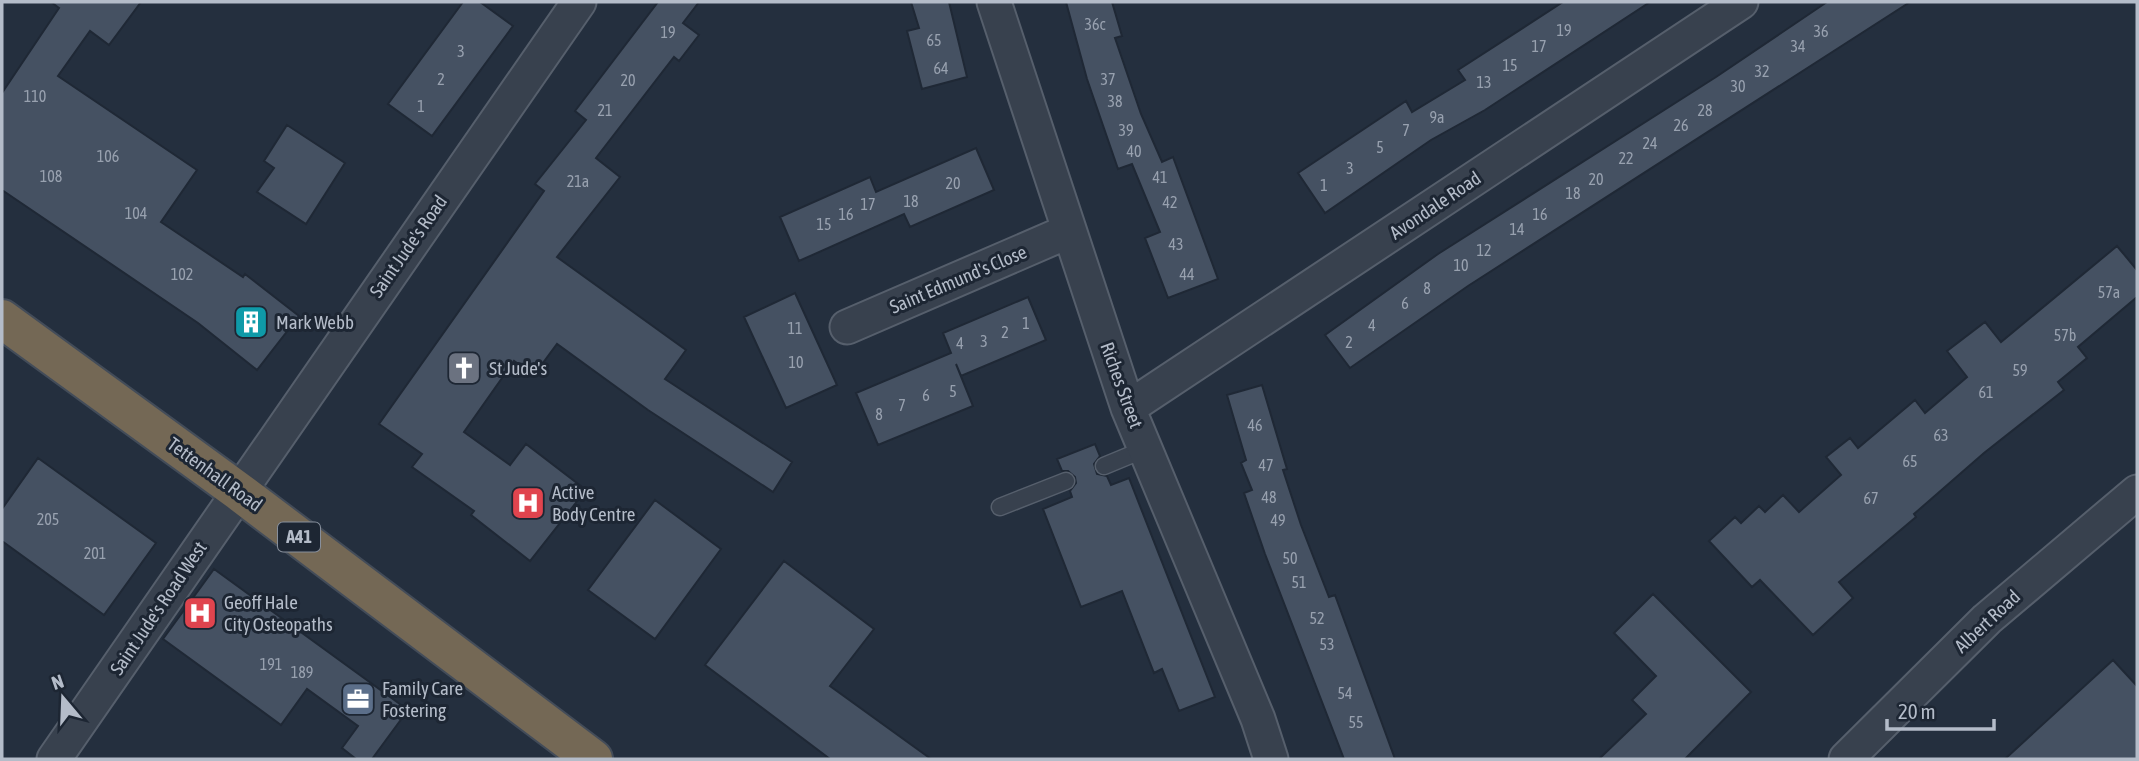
<svg xmlns="http://www.w3.org/2000/svg" width="2139" height="761" font-family="'Asap Condensed',sans-serif">
<style>
.building{fill:#455162;stroke:#1f2835;stroke-width:2}
.lines{fill:none;stroke-linecap:round;stroke-linejoin:round}
.lane-casing{stroke:#565f6c;stroke-width:19}
.street-casing{stroke:#565f6c;stroke-width:37}
.highway-casing{stroke:#434c59;stroke-width:42}
.lane{stroke:#38414e;stroke-width:16}
.street{stroke:#38414e;stroke-width:33}
.highway{stroke:#746855;stroke-width:38}
.labels{text-anchor:middle;stroke-width:6;stroke-linejoin:round;paint-order:stroke}
.number-label{font-size:16px;fill:#98a1af}
.shield{fill:#1d2633;stroke:#878f9c;stroke-width:2}
.shield-label{font-size:18px;font-weight:bold;fill:#b4bcc9}
.street-label{font-size:19px;fill:#b4bcc9;stroke:#1d2633}
.poi-label{font-size:19px;fill:#b4bcc9;stroke:#1d2633;text-anchor:start}
</style>
<rect width="100%" height="100%" fill="#242f3e"/>
<path class="building" d="M 51,2 L 141,2 L 109,45 L 90,31 L 58,76 L 197,170 L 161,222 L 243,277 L 245,274 L 299,316 L 257,370 L 198,323 L 2,190 L 2,93 L 59,8 Z
M 463,2 L 480,2 L 513,26 L 432,136 L 388,104 Z
M 658,2 L 699,2 L 683,23 L 699,35 L 679,61 L 674,57 L 596,158 L 620,177 L 557,257 L 686,350 L 665,379 L 792,462 L 773,492 L 648,410 L 557,344 L 534,375 L 514,361 L 464,432 L 510,465 L 526,444 L 586,490 L 530,561 L 471,515 L 474,511 L 412,467 L 422,454 L 379,424 L 544,191 L 535,184 L 586,120 L 575,111 Z
M 911,2 L 949,2 L 967,77 L 922,89 L 907,31 L 919,28 Z
M 1066,2 L 1112,2 L 1122,36 L 1115,38 L 1141,114 L 1162,162 L 1173,157 L 1218,279 L 1168,298 L 1145,238 L 1160,232 L 1132,164 L 1118,169 L 1087,79 Z
M 1563,2 L 1650,2 L 1485,110 L 1431,140 L 1325,213 L 1298,173 L 1406,101 L 1412,112 L 1465,80 L 1458,70 Z
M 1827,2 L 1910,2 L 1468,286 L 1350,368 L 1325,335 L 1438,254 L 1716,77 Z
M 287,125 L 345,163 L 306,224 L 257,192 L 274,168 L 264,161 Z
M 976,148 L 994,190 L 910,227 L 904,214 L 799,261 L 780,217 L 870,177 L 876,192 Z
M 2117,246 L 2137,270 L 2137,297 L 2078,347 L 2087,358 L 2058,382 L 2064,390 L 1984,453 L 1914,514 L 1916,517 L 1839,582 L 1853,598 L 1813,635 L 1760,580 L 1752,587 L 1709,541 L 1735,517 L 1741,523 L 1759,506 L 1765,512 L 1783,495 L 1799,512 L 1841,475 L 1826,457 L 1850,438 L 1858,448 L 1915,400 L 1925,413 L 1967,377 L 1947,351 L 1985,322 L 2001,342 Z
M 795,293 L 837,385 L 786,408 L 744,317 Z
M 1028,297 L 1046,340 L 961,376 L 956,364 L 973,406 L 878,445 L 856,393 L 951,353 L 943,333 Z
M 1262,385 L 1287,469 L 1283,470 L 1301,525 L 1329,597 L 1335,595 L 1395,759 L 1344,759 L 1265,554 L 1244,493 L 1252,490 L 1241,463 L 1246,460 L 1227,395 Z
M 1095,444 L 1100,456 L 1094,464 L 1097,474 L 1107,476 L 1111,485 L 1129,478 L 1215,697 L 1179,711 L 1162,669 L 1154,673 L 1122,591 L 1081,607 L 1043,509 L 1072,497 L 1070,491 L 1076,483 L 1075,477 L 1068,471 L 1062,471 L 1057,459 Z
M 38,458 L 156,543 L 104,615 L 2,541 L 2,509 Z
M 655,500 L 721,549 L 655,639 L 588,590 Z
M 784,561 L 874,629 L 830,686 L 931,759 L 830,759 L 705,665 Z
M 214,569 L 408,710 L 372,759 L 356,759 L 342,748 L 358,726 L 307,689 L 281,725 L 163,639 Z
M 1653,594 L 1751,692 L 1685,759 L 1599,759 L 1646,714 L 1632,700 L 1656,676 L 1614,633 Z
M 2113,660 L 2137,686 L 2137,759 L 2005,759 Z"/>
<g class="lines">
<g class="lane-casing">
<path id="lane" d="M 1104,466 L 1145,449
M 1000,507 L 1066,481"/>
</g>
<g class="street-casing">
<path id="street" d="M 994,2 L 1128,408 L 1258,719 L 1271,759
M 847,327 L 1069,231
M 1128,408 L 1741,2
M 54,759 L 579,2
M 1846,759 L 1987,619 L 2137,492"/>
</g>
<g class="highway-casing">
<path id="highway" d="M 2,319 L 238,491 L 593,759"/>
</g>
<use href="#lane" class="lane"/>
<use href="#street" class="street"/>
<use href="#highway" class="highway"/>
</g>
<defs>
<g id="building-square" transform="scale(1.75)"><rect x="-9" y="-9" width="18" height="18" rx="4" fill="#0f9aa8" stroke="#1d2633"/><path d="M-4-6H4V6H1V3H-1V6H-4ZM-2.5-4.3h1.7v1.8h-1.7ZM.8-4.3h1.7v1.8H.8ZM-2.5-1h1.7V.8h-1.7ZM.8-1h1.7V.8H.8Z" fill="#fff"/></g>
<g id="church-square" transform="scale(1.75)"><rect x="-9" y="-9" width="18" height="18" rx="4" fill="#6b7280" stroke="#1d2633"/><path d="M-1.2-6h2.4v3.5h3.3v2.4h-3.3V6h-2.4V-.1h-3.3v-2.4h3.3Z" fill="#fff"/></g>
<g id="hospital-square" transform="scale(1.75)"><rect x="-9" y="-9" width="18" height="18" rx="4" fill="#e0444e" stroke="#1d2633"/><path d="M-5-5h3v3.5h4V-5h3V5h-3V1.5h-4V5h-3Z" fill="#fff"/></g>
<g id="office-square" transform="scale(1.75)"><rect x="-9" y="-9" width="18" height="18" rx="4" fill="#5c6f8a" stroke="#1d2633"/><path d="M-6-3h4V-5.5h4V-3h4V5H-6ZM-1-4.5V-3h2v-1.5ZM-6 0V1H6V0Z" fill="#fff"/></g>
</defs>
<g fill-rule="evenodd">
<use href="#building-square" x="251" y="322"/>
<use href="#church-square" x="464" y="368"/>
<use href="#hospital-square" x="528" y="503"/>
<use href="#hospital-square" x="200" y="613"/>
<use href="#office-square" x="358" y="699"/>
</g>
<g class="labels">
<g class="number-label">
<text x="1095" y="30">36c</text>
<text x="1564" y="36">19</text>
<text x="1821" y="37">36</text>
<text x="668" y="38">19</text>
<text x="934" y="46">65</text>
<text x="1539" y="52">17</text>
<text x="1798" y="52">34</text>
<text x="461" y="57">3</text>
<text x="1510" y="71">15</text>
<text x="941" y="74">64</text>
<text x="1762" y="77">32</text>
<text x="441" y="85">2</text>
<text x="1108" y="85">37</text>
<text x="628" y="86">20</text>
<text x="1484" y="88">13</text>
<text x="1738" y="92">30</text>
<text x="35" y="102">110</text>
<text x="1115" y="107">38</text>
<text x="421" y="112">1</text>
<text x="605" y="116">21</text>
<text x="1705" y="116">28</text>
<text x="1437" y="123">9a</text>
<text x="1681" y="131">26</text>
<text x="1126" y="136">39</text>
<text x="1406" y="136">7</text>
<text x="1650" y="149">24</text>
<text x="1380" y="153">5</text>
<text x="1134" y="157">40</text>
<text x="108" y="162">106</text>
<text x="1626" y="164">22</text>
<text x="1350" y="174">3</text>
<text x="51" y="182">108</text>
<text x="1160" y="183">41</text>
<text x="1596" y="185">20</text>
<text x="578" y="187">21a</text>
<text x="953" y="189">20</text>
<text x="1324" y="191">1</text>
<text x="1573" y="199">18</text>
<text x="911" y="207">18</text>
<text x="1170" y="208">42</text>
<text x="868" y="210">17</text>
<text x="136" y="219">104</text>
<text x="846" y="220">16</text>
<text x="1540" y="220">16</text>
<text x="824" y="230">15</text>
<text x="1517" y="235">14</text>
<text x="1176" y="250">43</text>
<text x="1484" y="256">12</text>
<text x="1461" y="271">10</text>
<text x="182" y="280">102</text>
<text x="1187" y="280">44</text>
<text x="1427" y="294">8</text>
<text x="2109" y="298">57a</text>
<text x="1405" y="309">6</text>
<text x="1026" y="329">1</text>
<text x="1372" y="331">4</text>
<text x="795" y="334">11</text>
<text x="1005" y="338">2</text>
<text x="2065" y="341">57b</text>
<text x="984" y="347">3</text>
<text x="1349" y="348">2</text>
<text x="960" y="349">4</text>
<text x="796" y="368">10</text>
<text x="2020" y="376">59</text>
<text x="953" y="397">5</text>
<text x="1986" y="398">61</text>
<text x="926" y="401">6</text>
<text x="902" y="411">7</text>
<text x="879" y="420">8</text>
<text x="1255" y="431">46</text>
<text x="1941" y="441">63</text>
<text x="1910" y="467">65</text>
<text x="1266" y="471">47</text>
<text x="1269" y="503">48</text>
<text x="1871" y="504">67</text>
<text x="48" y="525">205</text>
<text x="1278" y="526">49</text>
<text x="95" y="559">201</text>
<text x="1290" y="564">50</text>
<text x="1299" y="588">51</text>
<text x="1317" y="624">52</text>
<text x="1327" y="650">53</text>
<text x="271" y="670">191</text>
<text x="302" y="678">189</text>
<text x="1345" y="699">54</text>
<text x="1356" y="728">55</text>
</g>
<rect class="shield" x="278" y="522.5" width="42" height="29" rx="5"/>
<g class="shield-label">
<text x="299" y="543">A41</text>
</g>
<g class="street-label">
<text transform="translate(1435 205) rotate(-34)" y="7">Avondale Road</text>
<text transform="translate(408 246) rotate(-55)" y="7">Saint Jude's Road</text>
<text transform="translate(958 279) rotate(-23)" y="7">Saint Edmund's Close</text>
<text transform="translate(1122 385) rotate(70)" y="7">Riches Street</text>
<text transform="translate(215 474) rotate(36)" y="7">Tettenhall Road</text>
<text transform="translate(158 608) rotate(-56)" y="7">Saint Jude's Road West</text>
<text transform="translate(1987 621) rotate(-43)" y="7">Albert Road</text>
</g>
<g class="poi-label">
<text x="276" y="329">Mark Webb</text>
<text x="489" y="375">St Jude's</text>
<text x="552" y="499">Active<tspan x="552" dy="22">Body Centre</tspan></text>
<text x="224" y="609">Geoff Hale<tspan x="224" dy="22">City Osteopaths</tspan></text>
<text x="382" y="695">Family Care<tspan x="382" dy="22">Fostering</tspan></text>
</g>
</g>
<rect width="2139" height="761" fill="none" stroke="#b4bcc9" stroke-width="7"/>
<g transform="translate(63 698) rotate(341)" stroke="#1d2633" stroke-width="5" paint-order="stroke">
<path d="M0-5L12 26L0 18L-12 26Z" fill="#b4bcc9"/>
<text y="-10" font-size="19" font-weight="bold" text-anchor="middle" fill="#b4bcc9">N</text>
</g>
<path d="M1887 719v10h107v-10" fill="none" stroke="#b4bcc9" stroke-width="3.5"/>
<text x="1898" y="719" font-size="21" fill="#b4bcc9" stroke="#1d2633" stroke-width="5" paint-order="stroke">20 m</text>
</svg>
